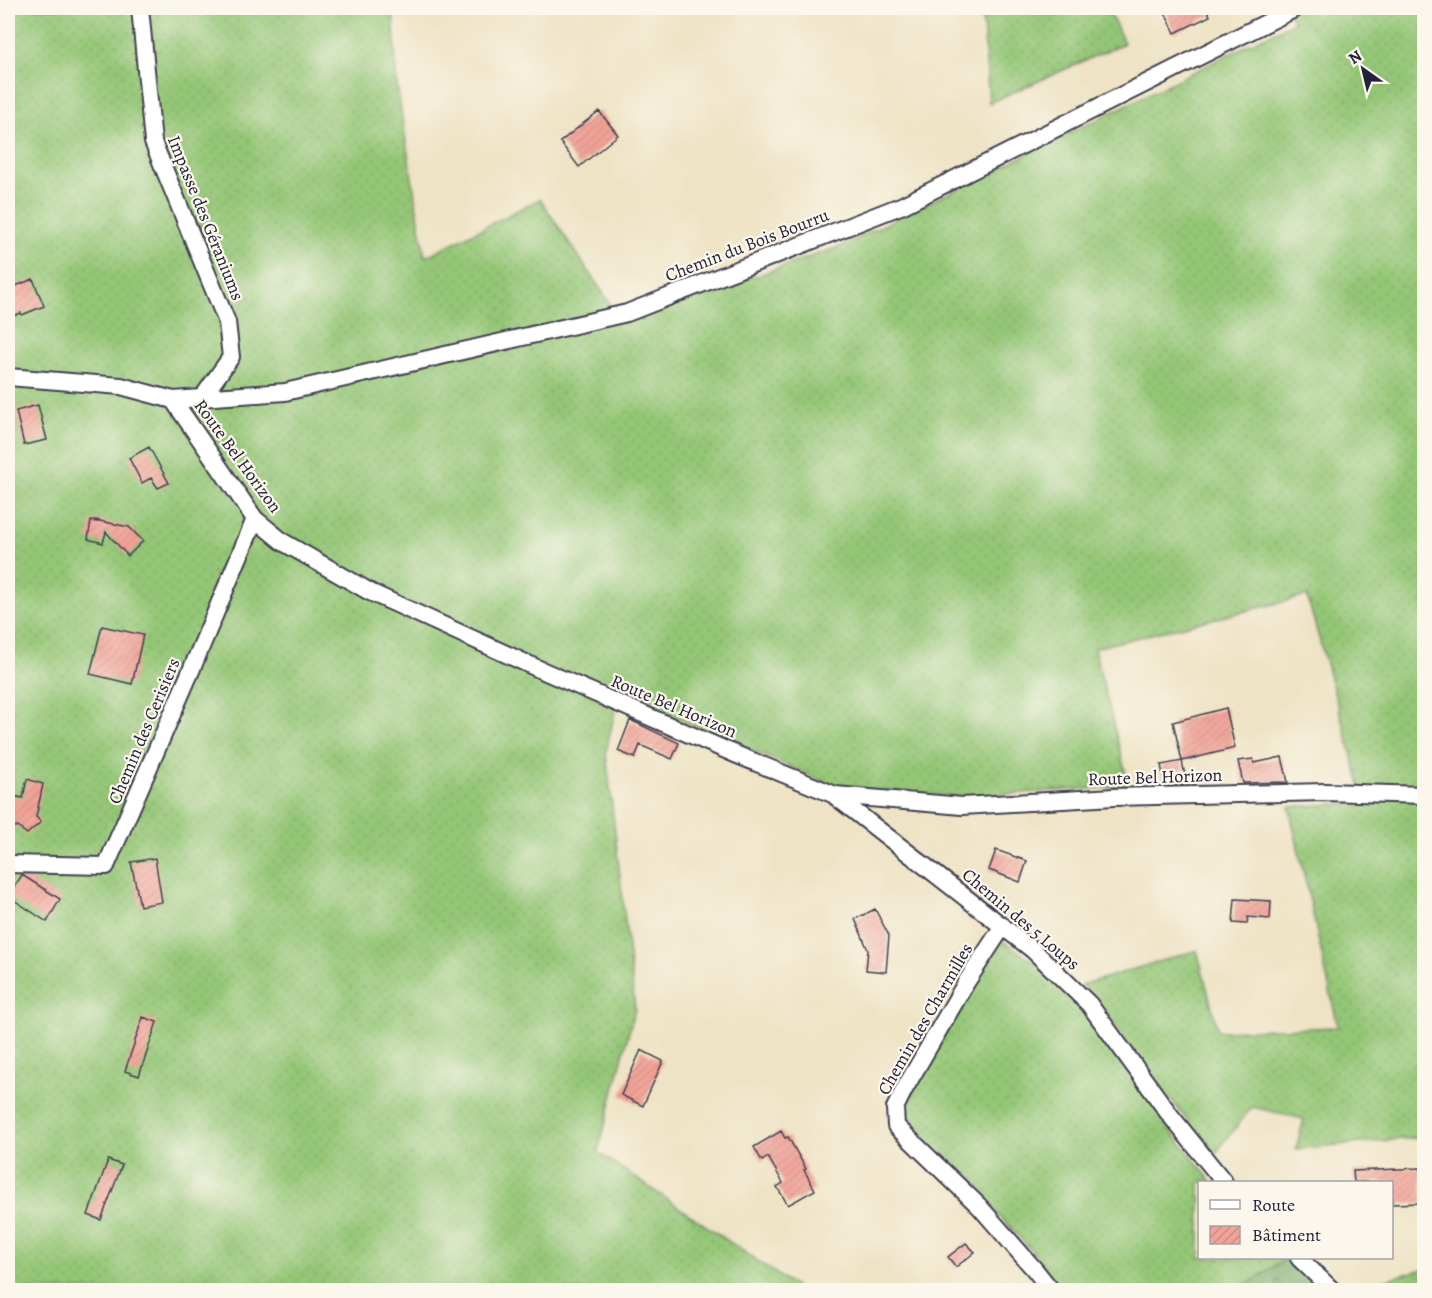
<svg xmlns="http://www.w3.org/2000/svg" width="1432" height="1298" font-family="Alegreya,serif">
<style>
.grass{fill:url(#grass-dots);stroke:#5b7458;stroke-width:1.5}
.forest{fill:url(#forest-firs);stroke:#4c6651;stroke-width:1.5}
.building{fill:url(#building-hatch)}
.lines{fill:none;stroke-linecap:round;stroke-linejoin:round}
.minor-casing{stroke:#413f50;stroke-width:20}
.minor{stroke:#fff;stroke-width:16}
.labels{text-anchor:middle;stroke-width:4.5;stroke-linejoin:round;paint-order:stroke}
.street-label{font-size:18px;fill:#22223b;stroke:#fbf7ec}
</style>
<defs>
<pattern id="grass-dots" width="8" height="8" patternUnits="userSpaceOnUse" patternTransform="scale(1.5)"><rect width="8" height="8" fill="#94c676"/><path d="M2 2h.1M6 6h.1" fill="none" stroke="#7faa67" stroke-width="1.8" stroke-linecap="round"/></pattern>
<pattern id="forest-firs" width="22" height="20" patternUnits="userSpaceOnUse" patternTransform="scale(1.5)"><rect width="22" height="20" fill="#77ab67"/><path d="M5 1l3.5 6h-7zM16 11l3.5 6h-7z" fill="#618b56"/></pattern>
<pattern id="building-hatch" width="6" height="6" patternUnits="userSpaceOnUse" patternTransform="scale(1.5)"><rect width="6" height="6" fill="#f2a397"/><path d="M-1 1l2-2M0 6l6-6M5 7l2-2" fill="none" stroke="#cf8c83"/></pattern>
</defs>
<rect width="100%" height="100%" fill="#fbf7ec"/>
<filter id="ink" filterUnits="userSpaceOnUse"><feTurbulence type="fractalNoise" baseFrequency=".0167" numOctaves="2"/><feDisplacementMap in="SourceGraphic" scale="12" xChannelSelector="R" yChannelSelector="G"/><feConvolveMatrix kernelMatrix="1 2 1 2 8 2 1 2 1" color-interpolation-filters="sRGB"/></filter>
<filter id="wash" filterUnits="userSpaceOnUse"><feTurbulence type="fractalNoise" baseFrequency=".008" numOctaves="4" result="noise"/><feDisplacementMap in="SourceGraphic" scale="24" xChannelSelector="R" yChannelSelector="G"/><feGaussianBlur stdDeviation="1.35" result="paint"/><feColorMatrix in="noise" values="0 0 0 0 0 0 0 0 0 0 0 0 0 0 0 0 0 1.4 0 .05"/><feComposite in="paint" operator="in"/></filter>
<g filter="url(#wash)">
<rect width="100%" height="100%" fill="#eee3c4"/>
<path class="grass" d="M 8,8 L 393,8 L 397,86 L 425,257 L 540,199 L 623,323 L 841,246 L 1294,22 L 1286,8 L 1424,8 L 1424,1137 L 1296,1149 L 1304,1119 L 1252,1107 L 1214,1155 L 1082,985 L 1197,950 L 1218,1031 L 1338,1027 L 1289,807 L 1365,802 L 1307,596 L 1094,648 L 1129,786 L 961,797 L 834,786 L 619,693 L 606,752 L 635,1009 L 598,1152 L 800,1290 L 8,1290 Z
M 982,8 L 1108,8 L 1124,43 L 989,103 Z
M 1000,939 L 1034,962 L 1087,1016 L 1167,1126 L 1212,1182 L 1200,1182 L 1200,1258 L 1287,1258 L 1238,1290 L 1063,1290 L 1030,1249 L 979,1194 L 908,1128 L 905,1105 Z
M 1424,1269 L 1424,1290 L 1348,1290 Z"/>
<path class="forest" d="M 1287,1258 L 1319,1290 L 1238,1290 Z"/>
<g id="blocks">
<path class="building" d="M 1163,8 L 1206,8 L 1210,16 L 1175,33 Z
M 599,111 L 618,135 L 579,167 L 560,142 Z
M 33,279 L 44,306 L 22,315 L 21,313 L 11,317 L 8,308 L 8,289 Z
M 38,405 L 47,440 L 24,445 L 16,411 Z
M 149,447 L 169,483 L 158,488 L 151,478 L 142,483 L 129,458 Z
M 95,520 L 129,527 L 143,541 L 128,556 L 106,532 L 103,543 L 88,539 L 91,521 L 97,522 Z
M 102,626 L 143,635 L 132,684 L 90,674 Z
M 1226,708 L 1235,748 L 1182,761 L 1173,722 Z
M 630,720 L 679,743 L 672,759 L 640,745 L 635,758 L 618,751 Z
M 1282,757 L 1288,782 L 1243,783 L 1238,761 L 1253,759 L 1254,763 Z
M 1182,761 L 1187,785 L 1165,785 L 1161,765 Z
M 27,779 L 43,784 L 36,817 L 41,822 L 27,834 L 18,827 L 15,827 L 8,820 L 10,814 L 8,811 L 8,795 L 23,798 Z
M 996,850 L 1027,861 L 1020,882 L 989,870 Z
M 155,858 L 162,902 L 140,906 L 131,862 Z
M 22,875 L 60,899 L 47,922 L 8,896 Z
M 1235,899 L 1271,901 L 1270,919 L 1248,917 L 1247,924 L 1233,923 Z
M 875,909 L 889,936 L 886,972 L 866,970 L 868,950 L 855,919 Z
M 143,1017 L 157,1022 L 139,1076 L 125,1071 Z
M 641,1050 L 663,1061 L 643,1106 L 621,1095 Z
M 781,1131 L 785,1138 L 788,1137 L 806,1169 L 804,1170 L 815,1190 L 788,1205 L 777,1187 L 783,1183 L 768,1157 L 762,1161 L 754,1147 Z
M 108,1160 L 122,1165 L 101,1220 L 88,1215 Z
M 1421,1168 L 1423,1203 L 1392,1204 L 1392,1182 L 1354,1182 L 1353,1171 Z
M 966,1243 L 975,1252 L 956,1267 L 948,1257 Z"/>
</g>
</g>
<g filter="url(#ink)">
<use href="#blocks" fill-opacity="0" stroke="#413f50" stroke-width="1.5"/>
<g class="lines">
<g class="minor-casing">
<path id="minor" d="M 140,8 L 153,142 L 227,322 L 231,357 L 202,398
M 8,377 L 121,386 L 173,400 L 255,519 L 283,542 L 370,592 L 539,669 L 735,754 L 835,795 L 962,806 L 1114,797 L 1325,792 L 1424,795
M 173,400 L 285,392 L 627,313 L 903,205 L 1296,8
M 835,796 L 1033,950 L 1089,1004 L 1170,1115 L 1224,1182
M 8,864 L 106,866 L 190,673 L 255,519
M 1003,926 L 967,981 L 905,1088 L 895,1108 L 896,1126 L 979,1206 L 1035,1270 L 1051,1290
M 1299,1258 L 1332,1290"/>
</g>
<use href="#minor" class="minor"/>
</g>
</g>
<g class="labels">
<g class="street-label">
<text transform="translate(206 218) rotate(68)" y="6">Impasse des Géraniums</text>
<text transform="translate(747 245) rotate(-21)" y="6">Chemin du Bois Bourru</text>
<text transform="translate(238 456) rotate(54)" y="6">Route Bel Horizon</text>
<text transform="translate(674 706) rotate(23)" y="6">Route Bel Horizon</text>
<text transform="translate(144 731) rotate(-67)" y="6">Chemin des Cerisiers</text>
<text transform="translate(1155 777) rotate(-2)" y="6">Route Bel Horizon</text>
<text transform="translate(1021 919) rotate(40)" y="6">Chemin des 5 Loups</text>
<text transform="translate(925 1019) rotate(-60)" y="6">Chemin des Charmilles</text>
</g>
</g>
<rect width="1432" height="1298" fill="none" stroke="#fbf7ec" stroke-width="30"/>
<rect x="1198" y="1181" width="195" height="78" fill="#fbf7ec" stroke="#a4a2a5" stroke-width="1.5"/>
<rect x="1210" y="1200" width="30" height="9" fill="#ffffff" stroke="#a4a2a5" stroke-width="1.5"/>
<text x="1252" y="1211" font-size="18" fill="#22223b">Route</text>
<rect x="1210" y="1226" width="30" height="18" fill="url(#building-hatch)" stroke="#a4a2a5" stroke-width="1.5"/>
<text x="1252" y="1241" font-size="18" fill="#22223b">Bâtiment</text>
<g transform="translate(1363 69) rotate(326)" stroke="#fbf7ec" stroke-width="4.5" paint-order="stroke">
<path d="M0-4.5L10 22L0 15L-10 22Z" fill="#22223b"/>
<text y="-9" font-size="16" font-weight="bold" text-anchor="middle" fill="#22223b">N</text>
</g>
</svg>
